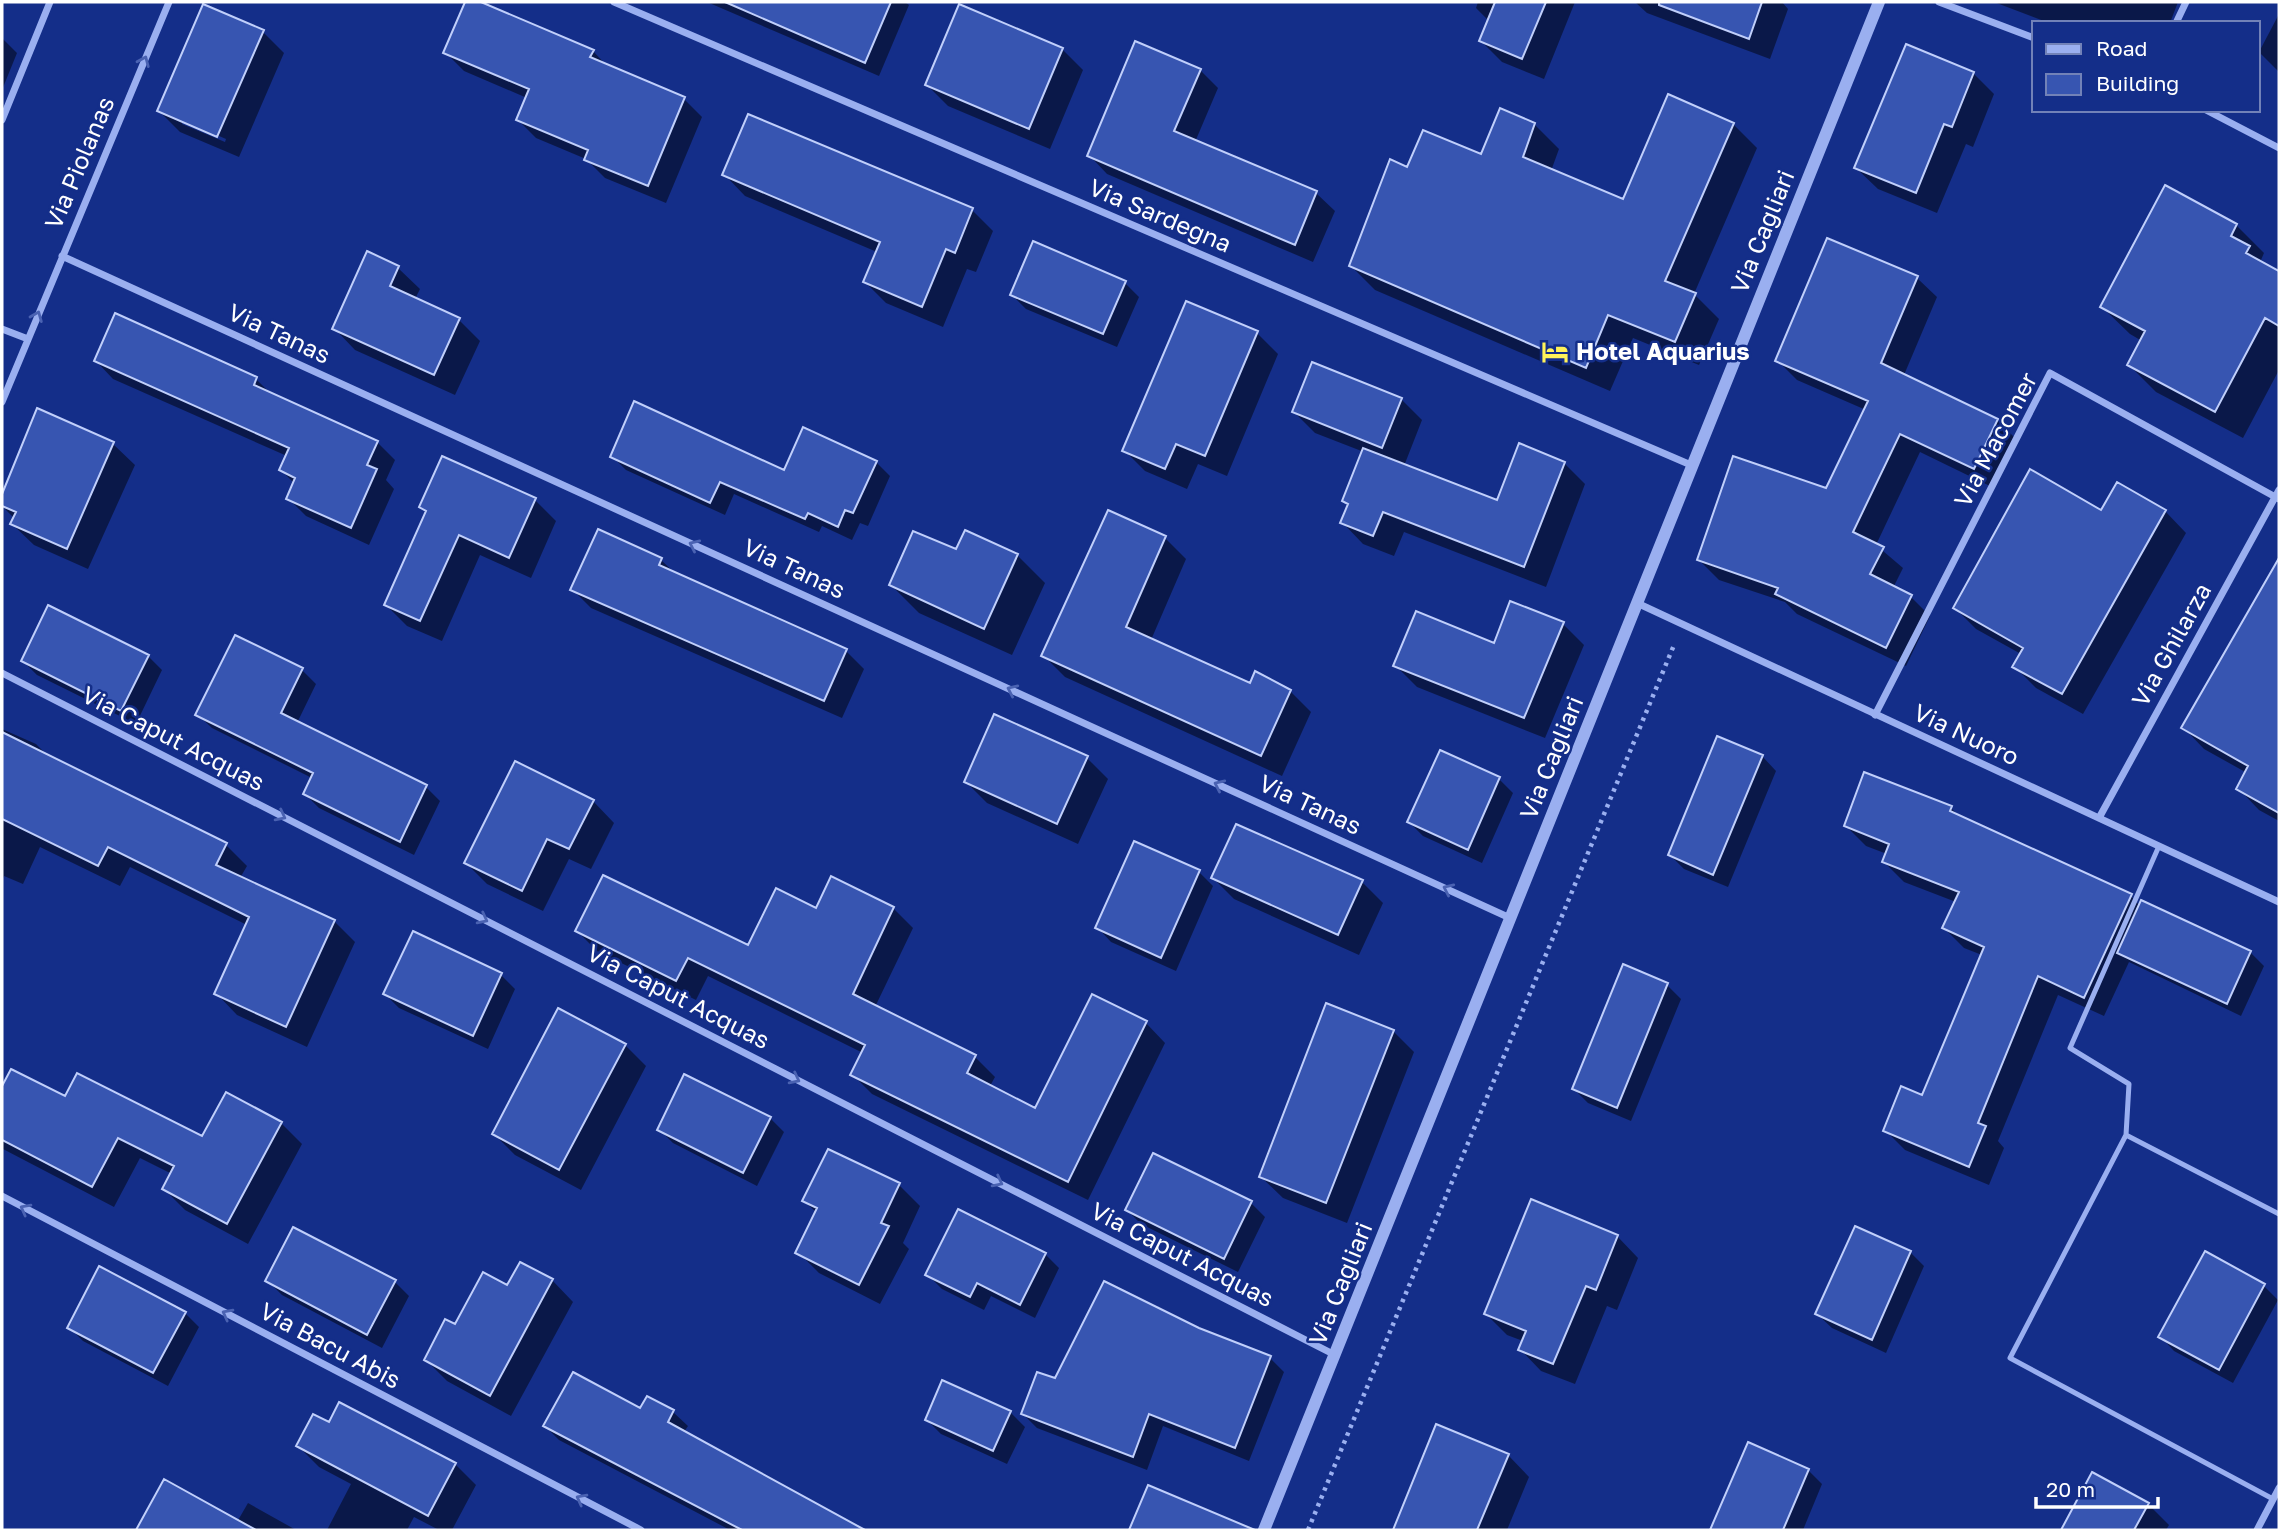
<svg xmlns="http://www.w3.org/2000/svg" width="2281" height="1532" font-family="'Golos Text',sans-serif">
<style>
.shadow{fill:#0007;fill-rule:evenodd}
.building{fill:#3755b1;stroke:#c0cffb;stroke-width:2}
.lines{fill:none;stroke-linecap:round;stroke-linejoin:round}
.path{stroke:#9aaff0;stroke-width:4.5;stroke-dasharray:3.5 5;stroke-linecap:butt}
.service{stroke:#9aaff0;stroke-width:5}
.minor{stroke:#9aaff0;stroke-width:7}
.tertiary{stroke:#9aaff0;stroke-width:12}
.oneway{stroke:#4a62b2}
.labels{text-anchor:middle;stroke-width:5;stroke-linejoin:round;paint-order:stroke}
.street-label{font-size:24px;fill:#fff;stroke:#142e89}
.poi-label{font-size:24px;font-weight:bold;fill:#fff;stroke:#142e89;text-anchor:start}
</style>
<rect width="100%" height="100%" fill="#142e89"/>
<path class="shadow" d="M 467,2 L 477,2 L 593,51 L 608,67 L 684,99 L 702,117 L 666,203 L 605,178 L 586,159 L 536,138 L 518,120 L 527,98 L 464,71 L 445,52 Z
M 707,2 L 905,2 L 909,5 L 879,76 Z
M 1478,2 L 1575,2 L 1544,79 L 1502,62 L 1481,41 L 1489,21 L 1476,8 Z
M 1635,2 L 1782,2 L 1788,9 L 1770,59 L 1647,13 Z
M 1994,2 L 2178,2 L 2170,23 L 2049,23 Z
M 2279,14 L 2279,72 L 2259,52 Z
M 263,32 L 284,53 L 239,157 L 180,132 L 159,111 ZM 182,120 L 226,139 L 225,142 L 182,124 Z
M 2,38 L 17,53 L 2,90 Z
M 1062,49 L 1083,70 L 1050,149 L 948,106 L 927,85 Z
M 1200,70 L 1218,88 L 1195,142 L 1316,193 L 1335,211 L 1313,262 L 1107,174 L 1089,155 Z
M 1973,73 L 1994,94 L 1973,147 L 1966,144 L 1937,213 L 1878,189 L 1856,168 Z
M 1534,124 L 1559,149 L 1551,171 L 1623,201 L 1733,124 L 1757,148 L 1694,294 L 1719,319 L 1699,365 L 1633,338 L 1610,391 L 1375,290 L 1351,266 L 1408,169 L 1482,157 Z
M 724,174 L 972,210 L 993,231 L 976,272 L 967,269 L 943,327 L 886,303 L 865,282 L 877,252 L 745,196 Z
M 2165,188 L 2236,225 L 2264,253 L 2261,260 L 2279,273 L 2279,370 L 2243,438 L 2156,392 L 2129,365 L 2142,341 L 2130,334 L 2102,307 Z
M 368,254 L 398,268 L 420,289 L 415,299 L 459,320 L 480,341 L 455,395 L 355,350 L 334,328 Z
M 1917,278 L 1937,297 L 1904,375 L 1997,420 L 2017,440 L 1994,488 L 1920,452 L 1876,545 L 1903,568 L 1893,588 L 1910,596 L 1930,616 L 1906,666 L 1797,614 L 1785,602 L 1719,580 L 1699,560 L 1827,490 L 1866,410 L 1797,380 L 1777,360 Z
M 1125,283 L 1139,297 L 1117,347 L 1026,309 L 1012,295 Z
M 1257,333 L 1278,354 L 1227,476 L 1198,464 L 1187,489 L 1145,471 L 1124,450 Z
M 96,361 L 256,379 L 272,395 L 377,442 L 395,460 L 386,480 L 394,489 L 369,545 L 306,516 L 288,498 L 295,484 L 281,470 L 287,456 L 113,379 Z
M 1401,399 L 1422,420 L 1404,466 L 1498,502 L 1564,463 L 1585,484 L 1546,587 L 1404,532 L 1394,556 L 1363,544 L 1342,522 L 1349,505 L 1344,501 L 1364,452 L 1315,433 L 1294,412 Z
M 38,410 L 113,444 L 135,465 L 88,569 L 34,545 L 12,524 L 15,519 L 2,506 Z
M 612,456 L 785,472 L 876,462 L 890,476 L 868,526 L 860,523 L 852,540 L 822,526 L 819,532 L 734,494 L 725,515 L 626,470 Z
M 535,500 L 556,521 L 531,578 L 480,555 L 442,641 L 407,626 L 386,605 L 427,513 L 421,507 Z
M 2165,511 L 2186,533 L 2083,714 L 2036,688 L 2015,667 L 2021,654 L 1976,629 L 1955,608 L 2102,512 Z
M 1165,538 L 1186,559 L 1151,640 L 1251,685 L 1290,691 L 1311,712 L 1282,776 L 1065,677 L 1044,656 Z
M 1017,555 L 1045,583 L 1012,655 L 919,613 L 891,585 Z
M 661,560 L 677,575 L 846,651 L 864,669 L 842,718 L 591,608 L 572,589 Z
M 2261,594 L 2279,604 L 2279,821 L 2259,810 L 2238,788 L 2247,773 L 2204,749 L 2183,727 Z
M 1563,624 L 1584,645 L 1545,738 L 1417,687 L 1396,666 L 1495,645 Z
M 148,656 L 162,670 L 136,724 L 37,675 L 23,661 Z
M 302,670 L 316,684 L 297,723 L 426,787 L 440,801 L 414,855 L 319,808 L 305,794 L 312,778 L 212,728 L 197,714 Z
M 2,729 L 36,744 L 49,757 L 226,845 L 247,866 L 240,878 L 334,921 L 355,942 L 307,1047 L 237,1015 L 216,993 L 247,925 L 130,867 L 120,886 L 40,847 L 23,884 L 4,876 L 2,881 Z
M 1762,756 L 1776,771 L 1728,887 L 1684,869 L 1670,855 Z
M 1087,758 L 1108,779 L 1078,844 L 987,803 L 966,782 Z
M 1499,779 L 1513,793 L 1482,863 L 1423,836 L 1409,822 Z
M 593,801 L 614,823 L 591,869 L 569,859 L 543,911 L 487,884 L 466,863 Z
M 1951,808 L 1962,819 L 2131,896 L 2140,906 L 2250,952 L 2264,966 L 2241,1016 L 2129,962 L 2104,1016 L 2058,995 L 1998,1141 L 2004,1148 L 1989,1185 L 1905,1150 L 1885,1130 L 1923,1098 L 1982,955 L 1964,948 L 1944,928 L 1956,902 L 1904,882 L 1884,862 L 1887,854 L 1866,846 L 1846,826 Z
M 1199,872 L 1213,886 L 1176,971 L 1111,942 L 1097,927 Z
M 1213,878 L 1362,882 L 1383,903 L 1359,955 L 1234,899 Z
M 893,908 L 913,928 L 875,1007 L 975,1057 L 995,1077 L 990,1086 L 1036,1110 L 1146,1023 L 1165,1043 L 1088,1200 L 872,1094 L 852,1074 L 863,1053 L 708,976 L 696,1000 L 597,951 L 577,931 L 748,948 L 817,910 Z
M 414,934 L 501,975 L 515,989 L 488,1049 L 399,1008 L 385,994 Z
M 1624,967 L 1667,985 L 1681,999 L 1631,1121 L 1588,1103 L 1574,1089 Z
M 1393,1031 L 1414,1052 L 1347,1223 L 1283,1198 L 1261,1177 Z
M 625,1045 L 646,1066 L 581,1190 L 515,1155 L 494,1134 Z
M 12,1071 L 65,1099 L 202,1138 L 281,1123 L 302,1144 L 248,1244 L 185,1210 L 164,1189 L 172,1174 L 140,1158 L 114,1207 L 3,1149 L 2,1090 Z
M 770,1118 L 784,1132 L 757,1186 L 673,1143 L 659,1129 Z
M 829,1151 L 899,1185 L 920,1206 L 903,1243 L 909,1249 L 880,1304 L 819,1273 L 798,1252 L 817,1213 L 804,1201 Z
M 1251,1203 L 1265,1217 L 1238,1272 L 1141,1224 L 1127,1210 Z
M 1617,1236 L 1638,1258 L 1617,1310 L 1607,1306 L 1575,1384 L 1541,1371 L 1520,1349 L 1523,1341 L 1507,1335 L 1486,1314 Z
M 1910,1252 L 1924,1266 L 1886,1353 L 1832,1328 L 1817,1314 Z
M 1045,1254 L 1059,1268 L 1035,1318 L 991,1296 L 984,1310 L 942,1289 L 928,1275 Z
M 552,1280 L 573,1302 L 511,1416 L 447,1381 L 426,1360 L 455,1326 L 508,1287 Z
M 268,1281 L 395,1282 L 409,1296 L 382,1348 L 282,1295 Z
M 2264,1286 L 2278,1300 L 2233,1383 L 2174,1351 L 2160,1336 Z
M 185,1313 L 199,1327 L 168,1386 L 83,1341 L 69,1327 Z
M 1198,1330 L 1270,1358 L 1284,1372 L 1249,1461 L 1163,1426 L 1147,1470 L 1037,1428 L 1023,1414 L 1056,1381 Z
M 943,1382 L 1010,1412 L 1025,1427 L 1007,1464 L 941,1434 L 927,1420 Z
M 647,1398 L 673,1412 L 688,1426 L 684,1432 L 862,1530 L 730,1530 L 559,1440 L 545,1426 L 641,1411 Z
M 1437,1427 L 1508,1455 L 1529,1477 L 1507,1530 L 1395,1530 Z
M 1749,1445 L 1808,1470 L 1822,1484 L 1803,1530 L 1712,1530 Z
M 298,1446 L 455,1464 L 476,1485 L 452,1530 L 439,1530 L 414,1517 L 407,1530 L 327,1530 L 351,1484 L 319,1467 Z
M 2093,1475 L 2148,1504 L 2169,1525 L 2166,1530 L 2063,1530 Z
M 165,1482 L 237,1522 L 248,1503 L 296,1530 L 138,1530 Z"/>
<path class="building" d="M 465,2 L 481,2 L 594,50 L 590,57 L 685,97 L 648,186 L 584,160 L 588,150 L 516,120 L 529,89 L 443,53 Z
M 725,2 L 891,2 L 865,63 Z
M 1495,2 L 1546,2 L 1522,59 L 1479,41 Z
M 1659,2 L 1762,2 L 1749,39 L 1659,5 Z
M 203,4 L 264,30 L 217,137 L 157,111 Z
M 959,4 L 1063,48 L 1029,129 L 925,85 Z
M 1135,41 L 1201,69 L 1174,131 L 1317,191 L 1295,245 L 1087,156 Z
M 1906,44 L 1974,72 L 1952,127 L 1944,124 L 1916,193 L 1854,168 Z
M 1668,94 L 1734,123 L 1665,281 L 1696,293 L 1675,342 L 1608,315 L 1586,368 L 1349,266 L 1390,159 L 1407,167 L 1423,130 L 1481,154 L 1500,108 L 1535,123 L 1523,157 L 1623,199 Z
M 748,114 L 973,208 L 955,253 L 946,249 L 922,307 L 863,282 L 880,242 L 722,175 Z
M 2165,185 L 2237,224 L 2231,236 L 2250,246 L 2246,253 L 2279,271 L 2279,326 L 2265,318 L 2215,412 L 2127,365 L 2145,331 L 2100,307 Z
M 1827,238 L 1918,276 L 1881,363 L 1998,419 L 1974,469 L 1900,434 L 1853,532 L 1884,547 L 1870,574 L 1912,595 L 1886,648 L 1775,594 L 1778,588 L 1697,560 L 1733,456 L 1826,488 L 1868,401 L 1775,361 Z
M 1033,241 L 1126,281 L 1103,334 L 1010,295 Z
M 367,251 L 399,266 L 390,286 L 460,318 L 434,375 L 332,329 Z
M 1186,301 L 1258,331 L 1205,456 L 1176,444 L 1165,469 L 1122,451 Z
M 115,313 L 257,377 L 254,385 L 378,441 L 367,465 L 377,469 L 351,528 L 286,499 L 295,478 L 279,470 L 289,448 L 94,361 Z
M 1312,362 L 1402,398 L 1382,448 L 1292,412 Z
M 634,401 L 784,470 L 803,427 L 877,461 L 853,513 L 845,510 L 838,527 L 808,513 L 805,519 L 720,482 L 710,503 L 610,457 Z
M 37,408 L 114,442 L 67,549 L 10,524 L 16,512 L 2,506 L 2,494 Z
M 1519,443 L 1565,462 L 1524,567 L 1383,512 L 1373,536 L 1340,523 L 1348,504 L 1342,501 L 1363,448 L 1497,500 Z
M 442,456 L 536,498 L 509,558 L 459,535 L 420,621 L 384,605 L 426,511 L 419,507 Z
M 2030,469 L 2101,510 L 2117,482 L 2166,510 L 2062,694 L 2012,667 L 2023,648 L 1953,608 Z
M 1108,510 L 1166,536 L 1126,627 L 1250,683 L 1255,671 L 1291,690 L 1261,756 L 1041,656 Z
M 598,529 L 662,558 L 659,565 L 847,649 L 824,701 L 570,590 Z
M 965,530 L 1018,554 L 984,629 L 889,585 L 913,531 L 956,549 Z
M 2279,558 L 2279,813 L 2236,789 L 2248,766 L 2181,728 Z
M 1510,601 L 1564,622 L 1524,718 L 1393,666 L 1416,611 L 1494,643 Z
M 48,605 L 149,655 L 121,711 L 21,661 Z
M 235,635 L 303,668 L 281,713 L 427,785 L 400,842 L 303,794 L 313,773 L 195,715 Z
M 994,714 L 1088,756 L 1057,824 L 964,782 Z
M 2,732 L 227,843 L 216,865 L 335,920 L 286,1027 L 214,994 L 249,917 L 108,847 L 98,866 L 2,819 Z
M 1717,736 L 1763,755 L 1713,875 L 1668,855 Z
M 1440,750 L 1500,777 L 1468,850 L 1407,822 Z
M 515,761 L 594,800 L 569,849 L 547,839 L 522,891 L 464,863 Z
M 1864,772 L 1952,806 L 1950,811 L 2132,894 L 2084,998 L 2038,976 L 1978,1123 L 1986,1126 L 1969,1167 L 1883,1131 L 1901,1086 L 1922,1095 L 1984,947 L 1942,928 L 1959,892 L 1882,862 L 1889,844 L 1844,826 Z
M 1236,824 L 1363,880 L 1338,935 L 1211,878 Z
M 1134,841 L 1200,870 L 1161,958 L 1095,928 Z
M 603,875 L 748,945 L 776,888 L 816,908 L 831,876 L 894,907 L 853,994 L 976,1055 L 967,1073 L 1035,1108 L 1092,994 L 1147,1021 L 1068,1182 L 850,1075 L 865,1045 L 688,958 L 676,981 L 575,931 Z
M 2141,900 L 2251,951 L 2227,1004 L 2117,953 Z
M 413,931 L 502,973 L 473,1036 L 383,994 Z
M 1623,964 L 1668,983 L 1617,1108 L 1572,1089 Z
M 1326,1003 L 1394,1030 L 1326,1203 L 1259,1177 Z
M 558,1008 L 626,1044 L 559,1170 L 492,1134 Z
M 11,1069 L 65,1096 L 77,1073 L 202,1136 L 226,1092 L 282,1122 L 227,1224 L 162,1189 L 174,1166 L 118,1138 L 92,1187 L 2,1140 L 2,1086 Z
M 684,1074 L 771,1117 L 743,1173 L 657,1130 Z
M 828,1149 L 900,1183 L 881,1223 L 889,1226 L 859,1285 L 795,1253 L 817,1208 L 802,1201 Z
M 1153,1153 L 1252,1201 L 1224,1259 L 1125,1210 Z
M 1531,1199 L 1618,1235 L 1596,1290 L 1586,1286 L 1553,1364 L 1518,1350 L 1526,1331 L 1484,1314 Z
M 958,1209 L 1046,1253 L 1020,1305 L 977,1283 L 970,1297 L 925,1275 Z
M 1855,1226 L 1911,1251 L 1872,1340 L 1815,1314 Z
M 293,1227 L 396,1280 L 367,1335 L 265,1281 Z
M 2205,1251 L 2265,1284 L 2219,1370 L 2158,1337 Z
M 520,1262 L 553,1279 L 490,1396 L 424,1360 L 445,1319 L 455,1324 L 483,1272 L 507,1285 Z
M 99,1266 L 186,1312 L 153,1373 L 67,1328 Z
M 1104,1281 L 1199,1328 L 1271,1356 L 1235,1448 L 1149,1414 L 1133,1457 L 1021,1414 L 1037,1372 L 1055,1378 Z
M 573,1372 L 640,1408 L 647,1396 L 674,1410 L 668,1422 L 865,1530 L 742,1530 L 543,1426 Z
M 942,1380 L 1011,1411 L 993,1451 L 925,1420 Z
M 339,1402 L 456,1463 L 428,1516 L 296,1446 L 313,1414 L 329,1422 Z
M 1436,1424 L 1509,1454 L 1477,1530 L 1393,1530 Z
M 1748,1442 L 1809,1469 L 1783,1530 L 1710,1530 Z
M 2092,1472 L 2149,1503 L 2134,1530 L 2061,1530 Z
M 164,1479 L 256,1530 L 136,1530 Z
M 1148,1485 L 1255,1530 L 1129,1530 Z"/>
<g class="lines">
<path class="path" d="M 1308,1530 L 1674,645"/>
<path class="service" d="M 2126,1135 L 2129,1084 L 2070,1048 L 2159,846
M 2273,1499 L 2010,1358 L 2126,1135 L 2279,1214"/>
<path class="minor" d="M 614,2 L 1691,465
M 1939,2 L 2034,38
M 2176,23 L 2186,2
M 2206,110 L 2279,148
M 2,120 L 50,2
M 62,256 L 1510,918
M 2,329 L 28,339
M 2,402 L 169,2
M 1637,603 L 2279,902
M 2,673 L 1335,1355
M 1875,715 L 2050,373 L 2279,499
M 2099,818 L 2279,490
M 2,1196 L 641,1530
M 2257,1530 L 2279,1488"/>
<path class="tertiary" d="M 1264,1530 L 1879,2"/>
</g>
<defs><path id="oneway-chevron" d="M-2-3.5L2.5 0L-2 3.5" fill="none" stroke-width="1.6" stroke-linecap="round" stroke-linejoin="round" transform="scale(1.75)"/></defs>
<g class="oneway">
<use href="#oneway-chevron" transform="translate(144 61) rotate(-67)"/>
<use href="#oneway-chevron" transform="translate(37 316) rotate(-68)"/>
<use href="#oneway-chevron" transform="translate(694 545) rotate(-155)"/>
<use href="#oneway-chevron" transform="translate(1012 690) rotate(-155)"/>
<use href="#oneway-chevron" transform="translate(1219 785) rotate(-155)"/>
<use href="#oneway-chevron" transform="translate(281 816) rotate(27)"/>
<use href="#oneway-chevron" transform="translate(1448 889) rotate(-155)"/>
<use href="#oneway-chevron" transform="translate(483 919) rotate(27)"/>
<use href="#oneway-chevron" transform="translate(795 1079) rotate(27)"/>
<use href="#oneway-chevron" transform="translate(998 1182) rotate(27)"/>
<use href="#oneway-chevron" transform="translate(25 1209) rotate(-152)"/>
<use href="#oneway-chevron" transform="translate(227 1314) rotate(-152)"/>
<use href="#oneway-chevron" transform="translate(581 1499) rotate(-152)"/>
</g>
<defs>
<g id="hotel-bare" transform="scale(2.1)"><path d="M-6-4.5h1.5V1H6V5H4.5V3h-9V5H-6ZM-4 0a1.8 1.8 0 1 1 3.6 0ZM.5 0V-2.5h3Q6-2.5 6 0Z" fill="#fff259" stroke="#142e89" stroke-width="2.5" paint-order="stroke"/></g>
</defs>
<g fill-rule="evenodd">
<use href="#hotel-bare" x="1555" y="352"/>
</g>
<g class="labels">
<g class="street-label">
<text transform="translate(80 163) rotate(-67)" y="8">Via Piolanas</text>
<text transform="translate(1160 216) rotate(23)" y="8">Via Sardegna</text>
<text transform="translate(1763 232) rotate(-68)" y="8">Via Cagliari</text>
<text transform="translate(279 334) rotate(25)" y="8">Via Tanas</text>
<text transform="translate(1996 440) rotate(-62)" y="8">Via Macomer</text>
<text transform="translate(794 569) rotate(25)" y="8">Via Tanas</text>
<text transform="translate(2172 645) rotate(-61)" y="8">Via Ghilarza</text>
<text transform="translate(1966 735) rotate(25)" y="8">Via Nuoro</text>
<text transform="translate(173 739) rotate(27)" y="8">Via Caput Acquas</text>
<text transform="translate(1552 758) rotate(-68)" y="8">Via Cagliari</text>
<text transform="translate(1310 805) rotate(25)" y="8">Via Tanas</text>
<text transform="translate(678 997) rotate(27)" y="8">Via Caput Acquas</text>
<text transform="translate(1182 1255) rotate(27)" y="8">Via Caput Acquas</text>
<text transform="translate(1341 1284) rotate(-68)" y="8">Via Cagliari</text>
<text transform="translate(330 1346) rotate(28)" y="8">Via Bacu Abis</text>
</g>
<g class="poi-label">
<text x="1576" y="360">Hotel Aquarius</text>
</g>
</g>
<rect width="2281" height="1532" fill="none" stroke="#ffffff" stroke-width="7"/>
<rect x="2032" y="21" width="228" height="91" fill="#142e89" stroke="#7282b8" stroke-width="2"/>
<rect x="2046" y="44" width="35" height="10" fill="#9aaff0" stroke="#7282b8" stroke-width="2"/>
<text x="2096" y="56" font-size="21" fill="#ffffff">Road</text>
<rect x="2046" y="74" width="35" height="21" fill="#3755b1" stroke="#7282b8" stroke-width="2"/>
<text x="2096" y="91" font-size="21" fill="#ffffff">Building</text>
<path d="M2036 1497v10h122v-10" fill="none" stroke="#ffffff" stroke-width="3.5"/>
<text x="2046" y="1497" font-size="21" fill="#ffffff" stroke="#142e89" stroke-width="5" paint-order="stroke">20 m</text>
</svg>
